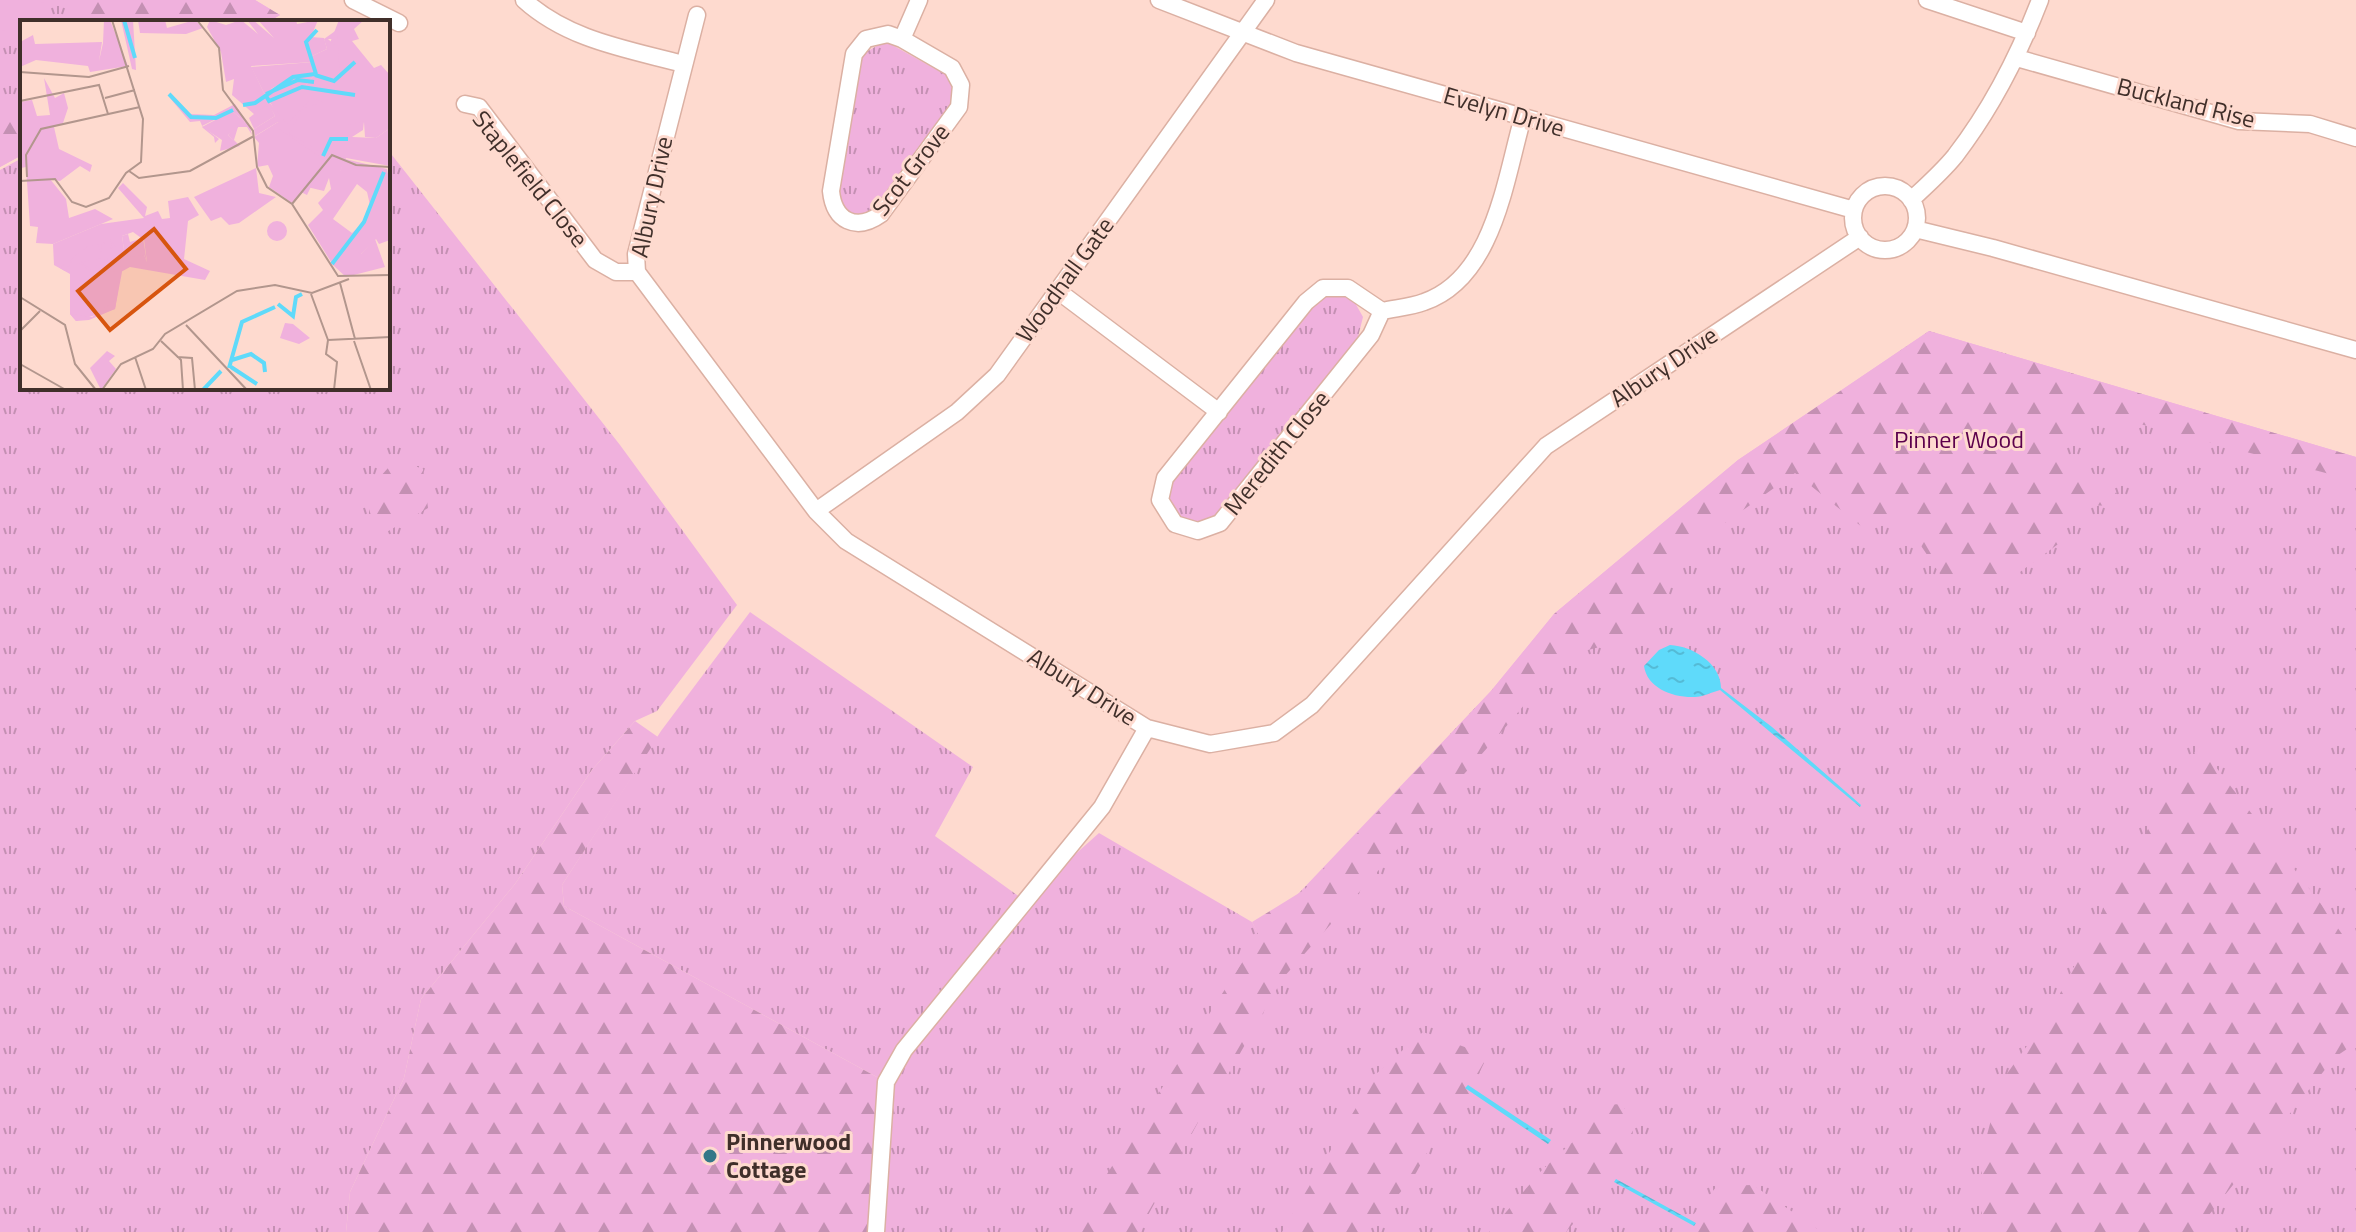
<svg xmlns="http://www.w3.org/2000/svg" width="2356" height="1232" font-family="'Titillium Web',sans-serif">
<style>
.grass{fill:url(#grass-tufts)}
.forest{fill:url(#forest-firs)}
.pitch{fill:#f0b1dd}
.water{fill:url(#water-ripples)}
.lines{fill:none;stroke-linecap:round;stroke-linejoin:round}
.minor-casing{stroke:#dbb0a3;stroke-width:19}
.minor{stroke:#fff;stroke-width:16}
.poi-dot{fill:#347788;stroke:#fedacf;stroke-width:3}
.labels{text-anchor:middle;stroke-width:6;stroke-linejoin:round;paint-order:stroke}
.street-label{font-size:24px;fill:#402f2a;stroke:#fedacf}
.park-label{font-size:24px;fill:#5c004c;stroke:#fedacf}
.poi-label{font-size:24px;font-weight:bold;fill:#402f2a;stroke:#fedacf;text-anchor:start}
.inset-river{fill:none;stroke:#5fdafa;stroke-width:4}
.inset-road{fill:none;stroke:#b2968d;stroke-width:2}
.view{fill:#d7550f;fill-opacity:0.15;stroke:#d7550f;stroke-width:4}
.inset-edge{fill:none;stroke:#402f2a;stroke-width:4}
</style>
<defs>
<pattern id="grass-tufts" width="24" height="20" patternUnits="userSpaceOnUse" patternTransform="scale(2)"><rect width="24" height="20" fill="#f0b1dd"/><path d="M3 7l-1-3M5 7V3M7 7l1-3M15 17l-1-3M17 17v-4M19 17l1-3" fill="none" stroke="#c490b3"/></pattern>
<pattern id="forest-firs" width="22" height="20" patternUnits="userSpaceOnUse" patternTransform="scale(2)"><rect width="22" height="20" fill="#f0b1dd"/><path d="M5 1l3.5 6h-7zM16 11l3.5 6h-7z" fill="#c490b3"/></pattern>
<pattern id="water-ripples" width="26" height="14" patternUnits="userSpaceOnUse" patternTransform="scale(2)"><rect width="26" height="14" fill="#5fdafa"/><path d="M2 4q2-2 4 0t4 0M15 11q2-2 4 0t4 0" fill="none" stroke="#54bbd6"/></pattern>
</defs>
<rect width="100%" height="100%" fill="#fedacf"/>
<path class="grass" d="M 0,0 L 255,0 L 280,15 L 268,22 L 22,22 L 22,155 L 0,167 Z
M 885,41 L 948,76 L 955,99 L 874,212 L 852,217 L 836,195 L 863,54 Z
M 388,150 L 620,445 L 737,605 L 657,711 L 635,721 L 592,770 L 515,884 L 421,999 L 404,1078 L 350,1192 L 346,1232 L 0,1232 L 0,170 L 22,158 L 22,388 L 388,388 Z
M 1333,294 L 1353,299 L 1363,317 L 1356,345 L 1216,518 L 1198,525 L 1179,518 L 1168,501 L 1171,483 L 1317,300 Z
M 1929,331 L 2356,457 L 2356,1232 L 876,1232 L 886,1082 L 564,906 L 562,885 L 661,731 L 750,612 L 973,767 L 935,836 L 1024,900 L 1099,833 L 1252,922 L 1259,935 L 1491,691 L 1554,614 L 1738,460 Z"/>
<path class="forest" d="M 85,0 L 255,0 L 280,15 L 268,22 L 71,22 Z
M 22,95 L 22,155 L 0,167 L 0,128 Z
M 1929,331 L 2356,457 L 2356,481 L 2121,419 L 2074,417 L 2054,450 L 2113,485 L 2122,506 L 2077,505 L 2061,542 L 2005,583 L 1944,580 L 1903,519 L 1862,527 L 1795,473 L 1662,568 L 1669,594 L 1634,638 L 1565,656 L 1504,729 L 1283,978 L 1218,1092 L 1203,1113 L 1139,1232 L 1073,1232 L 1077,1221 L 1259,936 L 1252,922 L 1304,890 L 1491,691 L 1554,614 L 1738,460 Z
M 396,459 L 423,469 L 428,508 L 378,537 L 368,506 L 380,477 Z
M 635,721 L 658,737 L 562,885 L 564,906 L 886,1082 L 876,1232 L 346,1232 L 350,1192 L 404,1078 L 421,999 L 515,884 L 592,770 Z
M 2199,745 L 2321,904 L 2356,954 L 2356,1043 L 2335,1057 L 2209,1215 L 2206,1232 L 1982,1232 L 1982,1154 L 2001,1082 L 2049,1015 L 2125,867 Z
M 1423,1032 L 1473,1050 L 1484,1063 L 1465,1102 L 1452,1107 L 1416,1173 L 1368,1232 L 1282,1232 L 1376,1074 Z
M 1622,1104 C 1626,1111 1633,1120 1633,1127 C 1634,1169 1590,1203 1566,1232 L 1489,1232 L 1542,1170 L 1578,1137 L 1590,1112 L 1603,1105 Z
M 1753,1185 L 1822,1232 L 1679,1232 L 1717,1186 Z"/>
<path class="pitch" d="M 0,0 L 46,0 L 0,33 Z"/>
<path class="water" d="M 1670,645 C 1693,646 1721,664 1721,688 L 1772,727 L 1861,805 L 1860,807 L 1720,690 C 1712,692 1703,697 1695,697 C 1673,698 1647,688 1644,666 L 1659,650 Z
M 1468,1085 L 1551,1140 L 1548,1144 L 1465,1088 Z
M 1616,1179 L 1696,1223 L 1694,1226 L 1614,1182 Z"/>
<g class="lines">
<g class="minor-casing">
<path id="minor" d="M 353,0 L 399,23
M 524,0 C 568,40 627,49 683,64
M 1159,0 L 1296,53 L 1854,210
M 1927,0 L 2027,33
M 697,15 L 636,254 L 637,272 L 816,511 L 846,541 L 1147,728 L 1210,744 L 1274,733 L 1312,705 L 1546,446 L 1860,237
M 888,34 L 902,39 L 952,68 L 961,85 L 959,107 L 881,214 C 856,232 834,221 831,191 L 854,54 L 866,39 Z
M 902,39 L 919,0
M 2017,58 L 2239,121 L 2310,124 L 2356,138
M 465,104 L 479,107 L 595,260 L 616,272 L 637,272
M1853 218a32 32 0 1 1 64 0a32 32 0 1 1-64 0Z
M 1911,200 C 1926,186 1942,172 1955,156 C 1992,108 2018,57 2040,0
M 1915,229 L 1993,248 L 2356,350
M 1323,288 L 1348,288 L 1382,311 L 1371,335 L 1220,523 L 1198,531 L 1175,524 L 1160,500 L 1165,478 L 1306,302 Z
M 1058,291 L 1219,412
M 1382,311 C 1395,308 1411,307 1424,302 C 1494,278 1505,179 1523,117
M 816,511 L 957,412 L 997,375 L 1266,0
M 876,1232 L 886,1082 L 904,1050 L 1102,807 L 1147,728"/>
</g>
<use href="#minor" class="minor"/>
</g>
<circle class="poi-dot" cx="710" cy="1156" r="8"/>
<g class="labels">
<g class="street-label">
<text transform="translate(2186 103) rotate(14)" y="8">Buckland Rise</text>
<text transform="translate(1504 112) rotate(16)" y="8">Evelyn Drive</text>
<text transform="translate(911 170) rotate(-52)" y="8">Scot Grove</text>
<text transform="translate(530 179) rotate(51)" y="8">Staplefield Close</text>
<text transform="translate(652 197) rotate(-78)" y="8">Albury Drive</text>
<text transform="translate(1065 280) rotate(-54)" y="8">Woodhall Gate</text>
<text transform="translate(1664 367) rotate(-34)" y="8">Albury Drive</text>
<text transform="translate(1277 453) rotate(-51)" y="8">Meredith Close</text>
<text transform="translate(1082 687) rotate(32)" y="8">Albury Drive</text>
</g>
<g class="park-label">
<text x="1959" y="448">Pinner Wood</text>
</g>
<g class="poi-label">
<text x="726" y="1150">Pinnerwood<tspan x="726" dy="28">Cottage</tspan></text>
</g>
</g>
<g transform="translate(20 20)">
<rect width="370" height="370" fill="#fedacf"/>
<path d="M 84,0 L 90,0 L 108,46 L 70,52 L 68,46 L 16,40 L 0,47 L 0,12 L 2,21 L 13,15 L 15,24 L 82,22 L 79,41 L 83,23 ZM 190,0 L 206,5 L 221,0 L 238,14 L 227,0 L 233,0 L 254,18 L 238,0 L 276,0 L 277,4 L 298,0 L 291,17 L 304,18 L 307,29 L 292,36 L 293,42 L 231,46 L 255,96 L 234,109 L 229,98 L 234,94 L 212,75 L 214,59 L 206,62 L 201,32 L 187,7 ZM 319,0 L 344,0 L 334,9 L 339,19 L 332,21 L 354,48 L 361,45 L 370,55 L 370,108 L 356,118 L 345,117 L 344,102 L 328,112 L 272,183 L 249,167 L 253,156 L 248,145 L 237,147 L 239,123 L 234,117 L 258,102 L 268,114 L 250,82 L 281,68 L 305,72 L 294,63 ZM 295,54 L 286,65 L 251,70 L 274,56 ZM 325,139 L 367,149 L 368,154 L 370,149 L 370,220 L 359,224 L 356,219 L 341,234 L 313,245 L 288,205 L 303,190 L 298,183 L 311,169 L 309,158 L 304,171 L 287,167 L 298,152 L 320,151 ZM 337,164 L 347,172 L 350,185 L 344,202 L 332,213 L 313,199 ZM 236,148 L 239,173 L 256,177 L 219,203 L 209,205 L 201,197 L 191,201 L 174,177 ZM 103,163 L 127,187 L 125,196 L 138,191 L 142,199 L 150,198 L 148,181 L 168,177 L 179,195 L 168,201 L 164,239 L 190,251 L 185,260 L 110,247 L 101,252 L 95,289 L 56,301 L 50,294 L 50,254 L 34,245 L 33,224 L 81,204 L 124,198 L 98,168 ZM 113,212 L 124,220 L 127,242 L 124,235 L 104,230 L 102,216 ZM247 211a10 10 0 1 1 20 0a10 10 0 1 1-20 0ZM 265,303 L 273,304 L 290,318 L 279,324 L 260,318 ZM 87,331 L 95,336 L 89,341 L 96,349 L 81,370 L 70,348 Z" fill="#f0b1dd" fill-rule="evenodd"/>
<path d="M 101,0 L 113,0 L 116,50 L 112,49 ZM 118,0 L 145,0 L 147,8 L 175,0 L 183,8 L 166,14 L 120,13 ZM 318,9 L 317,19 L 308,19 L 318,28 L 320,56 L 295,63 L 305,72 L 281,68 L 250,83 L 267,104 L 292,78 L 303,82 L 283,88 L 269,114 L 293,127 L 301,134 L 309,116 L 327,112 L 327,105 L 344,101 L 343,110 L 332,117 L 356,118 L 370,108 L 370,146 L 326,138 L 320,152 L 298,152 L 287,175 L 281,172 L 303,139 L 259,109 L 258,102 L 235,116 L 234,109 L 255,96 L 249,85 L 233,94 L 249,83 L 231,47 L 293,42 L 292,36 L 307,29 L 304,19 ZM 295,54 L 286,65 L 251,69 L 274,56 ZM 24,58 L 35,78 L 44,73 L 48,88 L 43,103 L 34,107 L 39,129 L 72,145 L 70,152 L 60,146 L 40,161 L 30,159 L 46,179 L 49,198 L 75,189 L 93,199 L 33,224 L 16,223 L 18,207 L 10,206 L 6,147 L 1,148 L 0,137 L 0,82 L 12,80 L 17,96 L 30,95 ZM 150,78 L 169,94 L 194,95 L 215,84 L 230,107 L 232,115 L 227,107 L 218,107 L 214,120 L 220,126 L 208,115 L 218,106 L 225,102 L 212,91 L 182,106 L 199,119 L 195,123 L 194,117 L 183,108 L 180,101 L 170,102 ZM 108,214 L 110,222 L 123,218 L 127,242 L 124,235 L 109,237 L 104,230 L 102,216 ZM 90,219 L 98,230 L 102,252 L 95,289 L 69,300 L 56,301 L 50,294 L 72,297 L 96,280 L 96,232 L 94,253 L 88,238 L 85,256 L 84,238 L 61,242 L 71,250 L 81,243 L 79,257 L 60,243 L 52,246 L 52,241 L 45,251 L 40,248 L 68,226 L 78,224 L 81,233 L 82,221 L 93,230 Z" fill="#f0b1dd" fill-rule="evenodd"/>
<path d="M 212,91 L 225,102 L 208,115 L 220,126 L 200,131 L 202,120 L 182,107 Z" fill="#f0b1dd"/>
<path d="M 355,219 L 365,247 L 326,257 L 313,245 L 327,225 L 341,234 Z" fill="#f0b1dd"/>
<path class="inset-river" d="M 104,0 L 115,38M 296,54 L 286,22 L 297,10M 295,55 L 314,61 L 335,42M 149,74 L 171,97 L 196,98 L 213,90M 245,74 L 249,81 L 282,67 L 335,75M 246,74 L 278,60 L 294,62M 223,85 L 235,83 L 273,57 L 295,54M 303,136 L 311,119 L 328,119M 312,244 L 344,202 L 364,152M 258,284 L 273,296 L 276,277 L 282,274M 212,340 L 231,334 L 244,343 L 245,352M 211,347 L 237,364M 209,348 L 222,302 L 255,287M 183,370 L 201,351"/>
<path class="inset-road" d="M 177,0 L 199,28 L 203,70 L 233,111 L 237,147 L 247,167 L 272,184 L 318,256 L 370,255M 0,52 L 69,57 L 109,46M 85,78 L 115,70M 0,81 L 79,65 L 88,94M 109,151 L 119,158 L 170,151 L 234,116M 7,157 L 6,135 L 21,109 L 120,87M 0,161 L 35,159 L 52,182 L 66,187 L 89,178 L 106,153 L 121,142 L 123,99 L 92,0M 272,184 L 312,135 L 336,145 L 370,147M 320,263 L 335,319M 291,274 L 308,320 L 306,334 L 317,342 L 314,370M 0,277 L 45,305 L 55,344 L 76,370M 166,305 L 227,370M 0,311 L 20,291M 308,320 L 370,317M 141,321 L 161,340 L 163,370M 334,321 L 351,370M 115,337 L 126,370M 157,337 L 172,338 L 175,370M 0,344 L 46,370M 82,370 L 101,344 L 133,329 L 145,314 L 217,271 L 255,265 L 292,273 L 329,259"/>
<path class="view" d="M 134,209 L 166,249 L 90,310 L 58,271 Z"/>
<rect width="370" height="370" class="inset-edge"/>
</g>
</svg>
